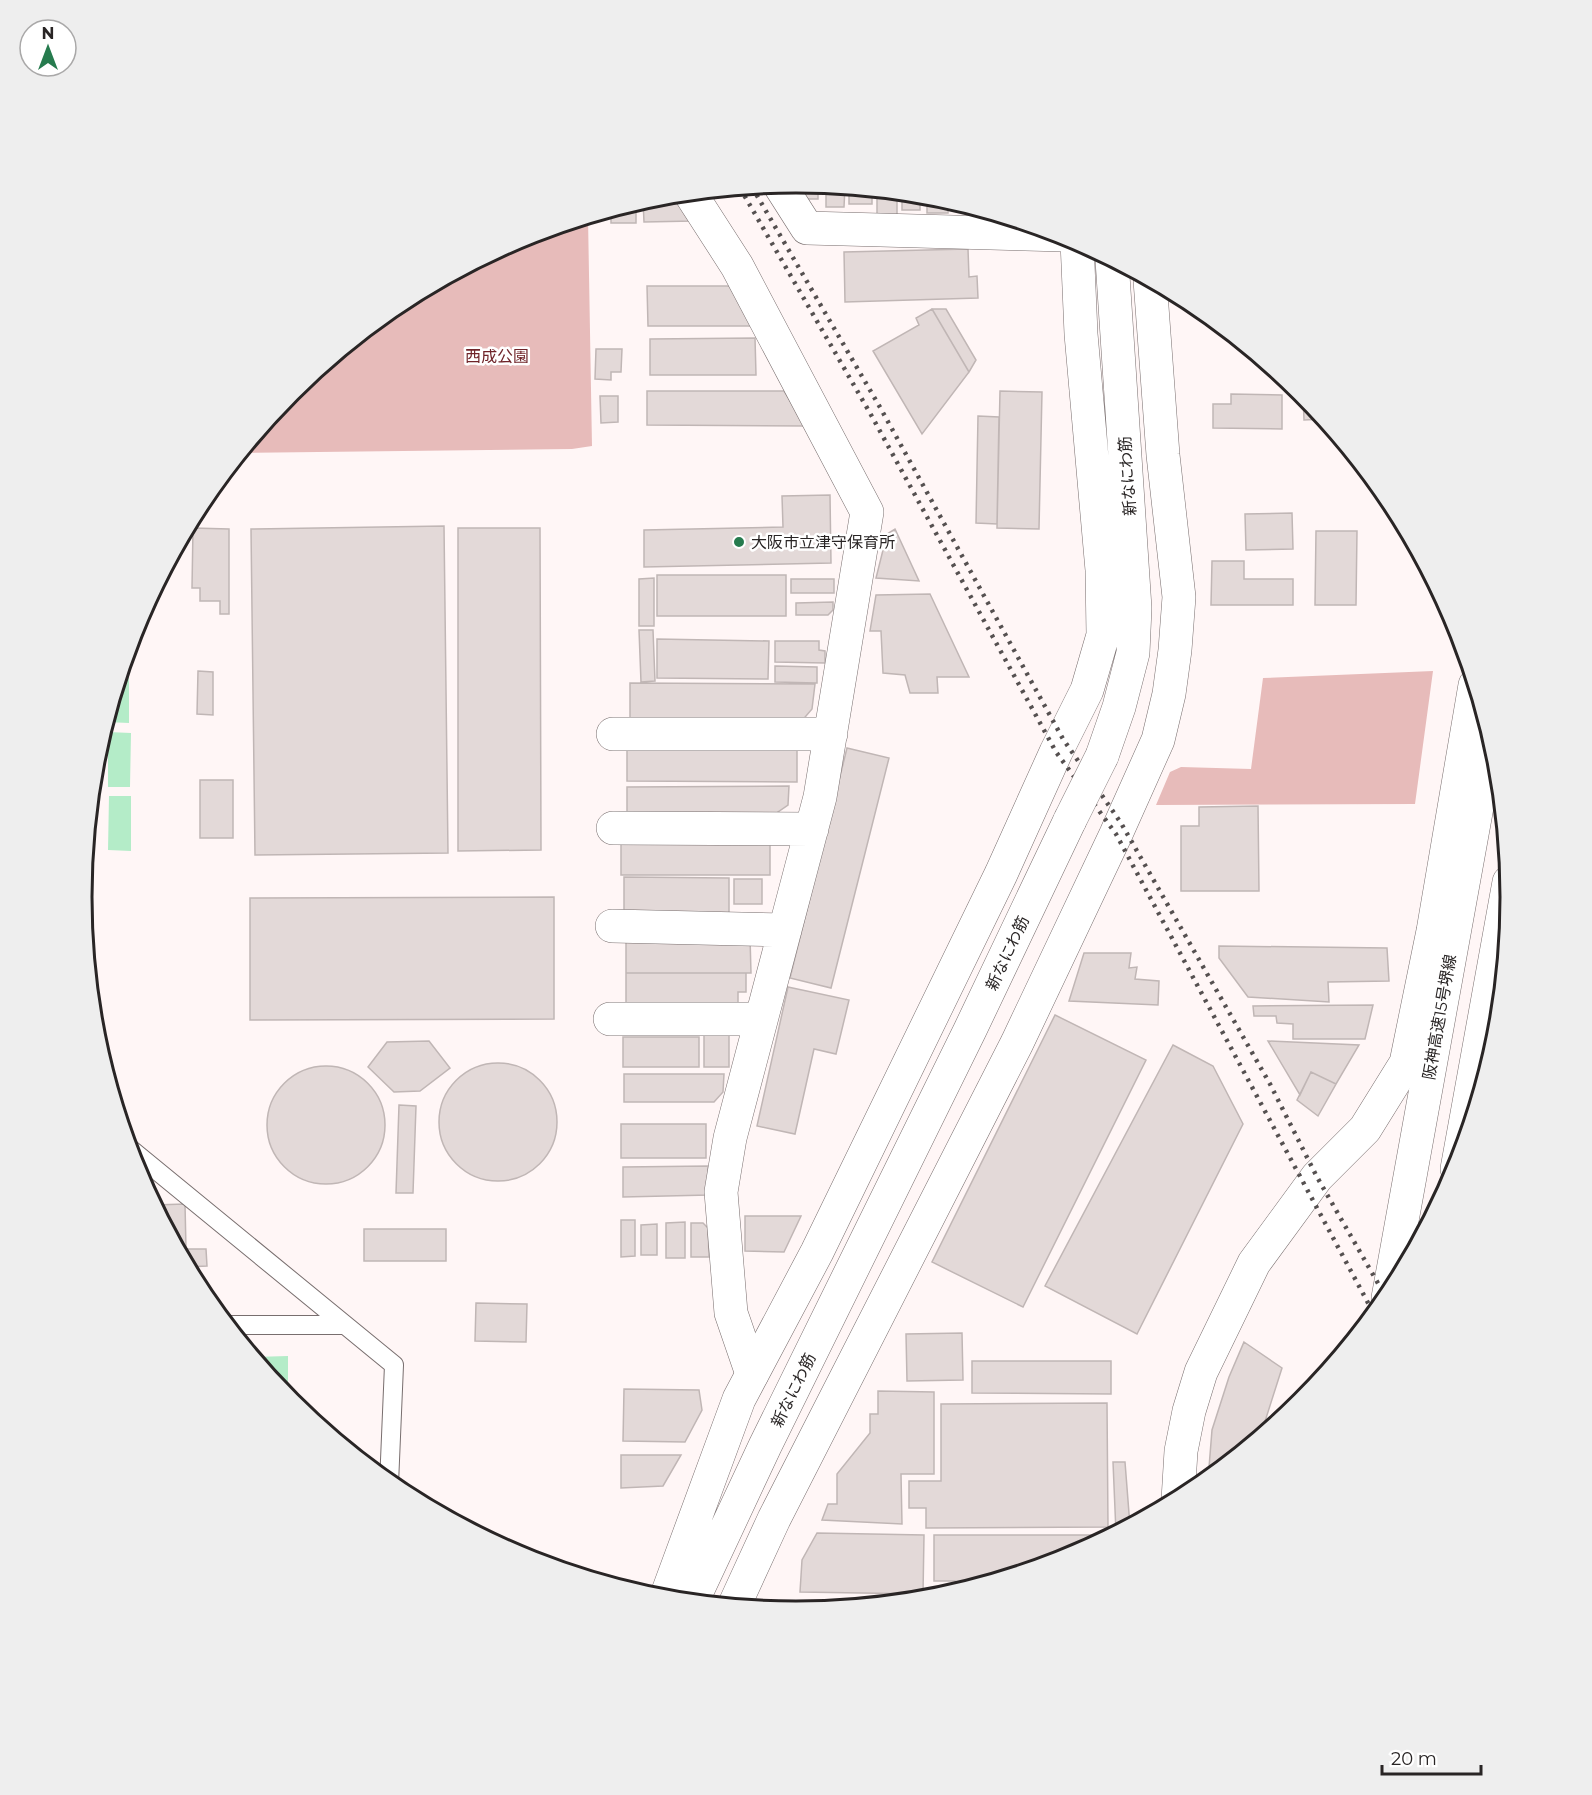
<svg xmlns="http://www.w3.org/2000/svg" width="1592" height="1795" font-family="Montserrat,'Noto Sans JP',sans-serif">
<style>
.green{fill:#e7bbba}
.water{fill:#b4ecc8}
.building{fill:#e3d9d8;stroke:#c0b6b5;stroke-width:1.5}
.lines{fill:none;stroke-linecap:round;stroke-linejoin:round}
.lane-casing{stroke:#786e6e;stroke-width:20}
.street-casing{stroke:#786e6e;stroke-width:34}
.secondary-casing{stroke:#786e6e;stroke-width:34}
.primary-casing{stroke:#786e6e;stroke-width:34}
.highway-casing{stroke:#786e6e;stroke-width:34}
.lane{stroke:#fff;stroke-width:18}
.street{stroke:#fff;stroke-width:33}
.secondary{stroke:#fff;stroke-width:33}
.primary{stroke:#fff;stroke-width:33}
.highway{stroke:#fff;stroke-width:33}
.rail{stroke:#555050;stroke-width:4.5;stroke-dasharray:3 6;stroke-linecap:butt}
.primary-bridge-casing{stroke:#786e6e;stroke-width:34;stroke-linecap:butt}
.primary-bridge{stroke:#fff;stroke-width:33}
.poi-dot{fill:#267b4e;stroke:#fff;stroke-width:2}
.labels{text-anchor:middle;stroke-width:5;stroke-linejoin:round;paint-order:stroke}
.park-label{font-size:16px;fill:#6f2429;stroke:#fff}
.street-label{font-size:16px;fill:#292525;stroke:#fff}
.poi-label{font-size:16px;fill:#292525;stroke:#fff;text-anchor:start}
.rim{fill:none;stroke:#292525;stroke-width:3}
</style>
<rect width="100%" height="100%" fill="#fff6f6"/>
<path class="green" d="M 588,217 L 592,446 L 572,449 L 240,453 L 291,392 L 399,303 L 523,237 Z
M 1433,671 L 1415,804 L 1156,805 L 1170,772 L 1181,767 L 1251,769 L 1263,678 Z"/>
<path class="water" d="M 122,668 L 129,668 L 129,723 L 106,722 Z
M 108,732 L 131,733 L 130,787 L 108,787 Z
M 109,796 L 131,796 L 131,851 L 108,850 Z
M 288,1356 L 288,1400 L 252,1357 Z"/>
<path class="building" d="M 796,183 L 818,185 L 818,199 L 795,199 Z
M 826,185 L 845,187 L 844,207 L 826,207 Z
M 849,188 L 872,190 L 872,204 L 849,204 Z
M 877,190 L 897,192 L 897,215 L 877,214 Z
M 902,193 L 920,195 L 920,210 L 902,210 Z
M 673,195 L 693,221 L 644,222 L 643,200 L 657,196 Z
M 927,195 L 948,200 L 948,213 L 927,213 Z
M 636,203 L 636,223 L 611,223 L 611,210 Z
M 968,249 L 969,277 L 977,276 L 978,298 L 845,302 L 844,252 Z
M 647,286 L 730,286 L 752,326 L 648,326 Z
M 932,309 L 969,372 L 922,434 L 873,351 L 919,325 L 916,318 Z
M 932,309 L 946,309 L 976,360 L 969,372 Z
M 755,338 L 756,375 L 650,375 L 650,339 Z
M 596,349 L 622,349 L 621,372 L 611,372 L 611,380 L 595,379 Z
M 647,391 L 784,391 L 806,426 L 647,425 Z
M 1000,391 L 1042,392 L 1039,529 L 997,528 Z
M 1231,394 L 1282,395 L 1282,429 L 1213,428 L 1213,404 L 1231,404 Z
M 1303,394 L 1324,419 L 1304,420 Z
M 600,396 L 618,396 L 618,422 L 601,423 Z
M 978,416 L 999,417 L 997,524 L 976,523 Z
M 830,495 L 831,563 L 644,567 L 644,530 L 783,527 L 782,496 Z
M 1292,513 L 1293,549 L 1246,550 L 1245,514 Z
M 444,526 L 448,853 L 255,855 L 251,529 Z
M 193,528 L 229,529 L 229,614 L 220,614 L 220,601 L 200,601 L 200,588 L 192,588 Z
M 458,528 L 540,528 L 541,850 L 458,851 Z
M 895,529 L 919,581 L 876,578 L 887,534 Z
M 1316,531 L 1357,531 L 1356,605 L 1315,605 Z
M 1212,561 L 1244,561 L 1244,579 L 1293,579 L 1293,605 L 1211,605 Z
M 657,575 L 786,575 L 786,616 L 657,616 Z
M 654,578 L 654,626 L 639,626 L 639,579 Z
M 791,579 L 834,579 L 834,593 L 791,593 Z
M 930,594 L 969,677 L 937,677 L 938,693 L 910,693 L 905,675 L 883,673 L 881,631 L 870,631 L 876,595 Z
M 833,602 L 833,610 L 828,615 L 796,615 L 796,603 Z
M 639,630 L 653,630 L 655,681 L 641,682 Z
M 657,639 L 769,641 L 768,679 L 657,678 Z
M 775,641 L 819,641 L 819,650 L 825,651 L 825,663 L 775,662 Z
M 775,666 L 817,667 L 817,683 L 775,682 Z
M 198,671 L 213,672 L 213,715 L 197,714 Z
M 630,683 L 815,684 L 812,709 L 800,723 L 630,722 Z
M 627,746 L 797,747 L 797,782 L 627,781 Z
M 847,748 L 889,758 L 831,988 L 790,978 Z
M 200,780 L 233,780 L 233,838 L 200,838 Z
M 789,786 L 788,805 L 772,816 L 627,816 L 627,787 Z
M 1258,806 L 1259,891 L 1181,891 L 1181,826 L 1199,826 L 1199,807 Z
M 621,840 L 770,841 L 770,875 L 621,875 Z
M 624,877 L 729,878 L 729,917 L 624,916 Z
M 734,879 L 762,879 L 762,904 L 734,904 Z
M 554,897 L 554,1019 L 250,1020 L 250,898 Z
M 626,937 L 750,937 L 751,973 L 626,973 Z
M 1219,946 L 1387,948 L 1389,981 L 1328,982 L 1329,1002 L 1248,997 L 1219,958 Z
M 1084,953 L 1131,953 L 1129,968 L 1137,967 L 1135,979 L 1159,981 L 1158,1005 L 1069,1001 Z
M 626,973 L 746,973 L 746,992 L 738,992 L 738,1007 L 626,1008 Z
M 788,987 L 849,1000 L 836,1054 L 814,1049 L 795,1134 L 757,1126 Z
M 1373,1005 L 1365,1039 L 1293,1039 L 1293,1024 L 1277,1023 L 1276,1016 L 1254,1016 L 1253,1006 Z
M 1055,1015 L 1146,1060 L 1023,1307 L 932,1262 Z
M 704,1034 L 729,1034 L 729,1067 L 704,1067 Z
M 623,1037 L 699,1037 L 699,1067 L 623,1067 Z
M 429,1041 L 450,1068 L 420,1091 L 394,1092 L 368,1067 L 387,1042 Z
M 1268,1041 L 1359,1045 L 1336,1084 L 1311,1072 L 1300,1095 Z
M 1173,1045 L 1213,1066 L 1243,1124 L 1137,1334 L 1045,1286 Z
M439 1122a59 59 0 1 1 118 0a59 59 0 1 1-118 0Z
M267 1125a59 59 0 1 1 118 0a59 59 0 1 1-118 0Z
M 1311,1072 L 1336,1084 L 1318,1116 L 1297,1100 Z
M 624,1074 L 724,1074 L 723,1092 L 714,1102 L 624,1102 Z
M 399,1105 L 416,1106 L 413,1193 L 396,1193 Z
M 621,1124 L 706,1124 L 706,1158 L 621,1158 Z
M 708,1166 L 709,1195 L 623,1197 L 623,1167 Z
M 185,1204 L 186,1249 L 206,1249 L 207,1266 L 186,1267 L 154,1205 Z
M 745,1216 L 801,1216 L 784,1252 L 745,1251 Z
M 621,1220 L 635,1220 L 635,1256 L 621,1257 Z
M 685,1222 L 685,1258 L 666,1258 L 666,1223 Z
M 691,1223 L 703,1223 L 708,1228 L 709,1257 L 691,1257 Z
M 657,1224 L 657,1255 L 641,1255 L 641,1225 Z
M 364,1229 L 446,1229 L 446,1261 L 364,1261 Z
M 476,1303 L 527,1304 L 526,1342 L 475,1341 Z
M 962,1333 L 963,1380 L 907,1381 L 906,1334 Z
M 1244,1342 L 1282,1368 L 1260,1437 L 1208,1480 L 1212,1430 L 1229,1377 Z
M 972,1361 L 1111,1361 L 1111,1394 L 972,1393 Z
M 624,1389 L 699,1390 L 702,1410 L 685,1442 L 623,1441 Z
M 878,1391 L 934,1392 L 934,1474 L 901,1474 L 902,1524 L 822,1520 L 828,1504 L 837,1504 L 837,1474 L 870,1433 L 870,1414 L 878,1414 Z
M 1107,1403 L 1108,1527 L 926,1528 L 926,1508 L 909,1508 L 909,1481 L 941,1481 L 941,1404 Z
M 621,1455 L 681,1455 L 663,1486 L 621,1488 Z
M 1113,1462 L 1125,1462 L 1130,1526 L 1116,1533 Z
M 817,1533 L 924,1535 L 923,1594 L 800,1592 L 802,1560 Z
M 934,1535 L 1112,1535 L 1069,1558 L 955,1593 L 955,1581 L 934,1581 Z
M 891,1600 L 891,1603 L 796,1612 L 778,1611 L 778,1601 Z"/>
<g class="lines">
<g class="lane-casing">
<path id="lane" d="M 128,1147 L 394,1365 L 389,1484
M 226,1325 L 345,1325"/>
</g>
<g class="street-casing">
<path id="street" d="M 779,184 L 807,228 L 1063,235
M 690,193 L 737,266 L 867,512 L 820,797 L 730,1138 L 721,1192 L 731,1313 L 752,1374
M 613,734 L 831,734
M 613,828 L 812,829
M 612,926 L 785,930
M 610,1019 L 761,1019"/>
</g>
<g class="secondary-casing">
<path id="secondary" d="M 1178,1500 L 1181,1451 L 1189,1411 L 1201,1372 L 1254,1263 L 1317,1177 L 1365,1129 L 1406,1063 L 1433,931 L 1475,685"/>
</g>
<g class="primary-casing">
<path id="primary" d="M 1102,756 L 1119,707 L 1133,653 L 1135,608 L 1112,260
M 665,1600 L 739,1399 L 817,1252 L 1001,874 L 1056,752 L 1087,690 L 1103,635 L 1102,570 L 1081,334 L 1077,241
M 692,1602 L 765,1446 L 970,1030 L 1070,820
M 734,1606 L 774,1519 L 1017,1043 L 1116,834 L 1158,740 L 1169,694 L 1175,650 L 1179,597 L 1163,455 L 1150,280"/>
</g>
<g class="highway-casing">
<path id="highway" d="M 1457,1169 L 1509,882
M 1388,1298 L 1490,735"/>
</g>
<use href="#lane" class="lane"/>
<use href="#street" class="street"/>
<use href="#secondary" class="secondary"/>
<use href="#primary" class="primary"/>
<use href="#highway" class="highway"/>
<path class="rail" d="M 752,187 L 881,409 L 1063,739 L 1121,823 L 1270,1084 L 1317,1177 L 1387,1299
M 740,188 L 870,413 L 1056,752 L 1116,834 L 1374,1314"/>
<g class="primary-bridge-casing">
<path id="primary-bridge" d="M 1070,820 L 1102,756"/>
</g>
<use href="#primary-bridge" class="primary-bridge"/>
</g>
<circle class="poi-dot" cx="739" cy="542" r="6"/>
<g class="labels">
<g class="park-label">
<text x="497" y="362">西成公園</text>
</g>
<g class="street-label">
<text transform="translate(1127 476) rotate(-94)" y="6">新なにわ筋</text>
<text transform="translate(1007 953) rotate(-65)" y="6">新なにわ筋</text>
<text transform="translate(1439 1017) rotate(-80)" y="6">阪神高速15号堺線</text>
<text transform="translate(793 1390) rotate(-64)" y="6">新なにわ筋</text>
</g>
<g class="poi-label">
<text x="751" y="548">大阪市立津守保育所</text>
</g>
</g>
<path d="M0 0H1592V1795H0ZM92 897a704 704 0 1 1 1408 0a704 704 0 1 1-1408 0Z" fill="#eee" fill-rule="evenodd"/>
<path class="rim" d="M92 897a704 704 0 1 1 1408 0a704 704 0 1 1-1408 0Z"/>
<g transform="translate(48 48)"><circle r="28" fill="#ffffff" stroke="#a9a8a8" stroke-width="1.5"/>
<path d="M0-4.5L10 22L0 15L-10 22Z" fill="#267b4e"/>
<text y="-9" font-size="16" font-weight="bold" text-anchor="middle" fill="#292525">N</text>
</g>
<path d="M1382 1765v9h99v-9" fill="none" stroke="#292525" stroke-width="3"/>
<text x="1391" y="1765" font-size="18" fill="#292525" stroke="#ffffff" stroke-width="4.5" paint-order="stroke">20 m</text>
</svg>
